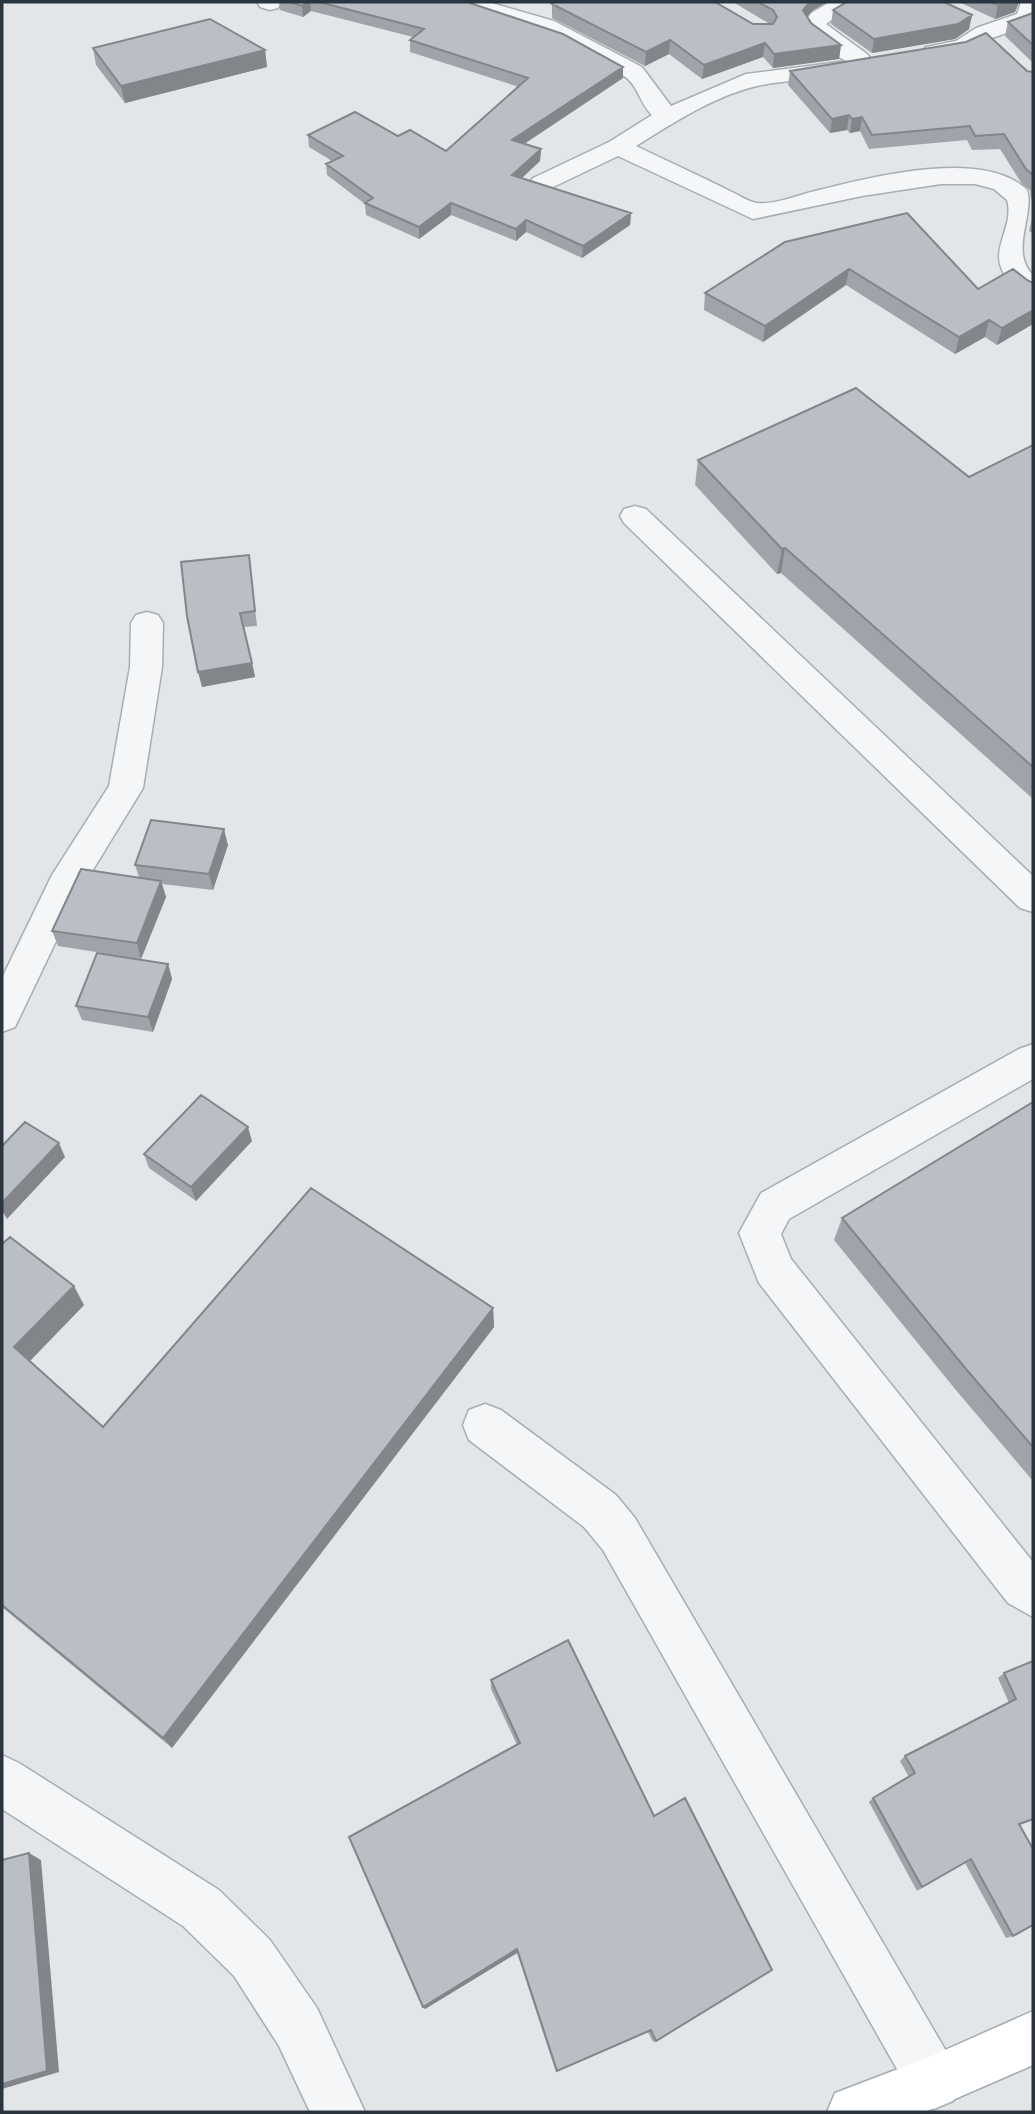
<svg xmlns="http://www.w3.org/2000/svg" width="1035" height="2114" font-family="'Roboto Condensed',sans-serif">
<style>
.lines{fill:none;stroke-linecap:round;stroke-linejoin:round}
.minor-casing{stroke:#a7adb3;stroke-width:3}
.major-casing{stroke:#a2abb4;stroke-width:3}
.minor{fill:#f5f6f8;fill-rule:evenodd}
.major{fill:#fff;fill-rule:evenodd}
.wall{fill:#a0a4aa}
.shaded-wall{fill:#82868b}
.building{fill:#babfc6;stroke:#82868b;stroke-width:2}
</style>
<rect width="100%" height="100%" fill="#e2e6e9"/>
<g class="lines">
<g class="minor-casing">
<path id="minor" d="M 257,2 L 280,2 L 281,3 L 278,8 L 270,10 L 260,7 Z
M 454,2 L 488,2 L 554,21 L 642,67 L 671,106 L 746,74 L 840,62 L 848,64 L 852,69 L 848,74 C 819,81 787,79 757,86 C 714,96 673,123 636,146 C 667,161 698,175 728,190 C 737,194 748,202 757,203 C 775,205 798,195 815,191 C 868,178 983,147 1027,190 C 1035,214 1009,251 1033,275 L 1033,298 C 1023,296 1018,291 1011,283 C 982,252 1016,231 1007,200 L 994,189 L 975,184 L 941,184 L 862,196 L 753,219 L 618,156 L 551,188 L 542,191 L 533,188 L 529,183 L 533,178 L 609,142 L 652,115 C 640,104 638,85 624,76 C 573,42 515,24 457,7 Z
M 830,2 L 857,2 L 826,24 L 867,54 L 871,59 L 867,64 C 846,69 815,41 804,24 L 811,13 Z
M 1021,2 L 1033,2 L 1033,24 L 992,38 L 971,52 L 934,59 L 926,57 L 922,52 L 926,47 L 956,41 L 976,28 L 1017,14 Z
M 635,506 L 646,509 L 1033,876 L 1033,912 L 1020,908 L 624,523 L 620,516 L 624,509 Z
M 147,612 L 158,615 L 163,623 L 162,667 L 143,788 L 80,891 L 15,1027 L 2,1032 L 2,978 L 52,875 L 109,786 L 130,667 L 131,623 L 136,615 Z
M 1033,1044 L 1033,1079 L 789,1219 L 781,1234 L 791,1259 L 1033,1562 L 1033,1617 L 1008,1603 L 759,1283 L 739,1233 L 761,1193 L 1019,1049 Z
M 485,1404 L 501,1410 L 616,1495 L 635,1518 L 953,2063 L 961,2082 L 953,2101 L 934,2109 L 915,2101 L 603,1550 L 584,1527 L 469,1440 L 463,1425 L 469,1410 Z
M 2,1755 L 19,1763 L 219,1890 L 270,1940 L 317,2008 L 365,2112 L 310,2112 L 279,2046 L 234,1976 L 183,1926 L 2,1809 Z"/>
</g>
<g class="major-casing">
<path id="major" d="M 1033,2011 L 1033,2065 L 925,2112 L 827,2112 L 835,2093 L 927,2058 Z"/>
</g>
<use href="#minor" class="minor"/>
<use href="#major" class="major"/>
</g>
<path class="wall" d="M 279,2 L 467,2 L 623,67 L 623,78 L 524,144 L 541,149 L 540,161 L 522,178 L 631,213 L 630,225 L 582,258 L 526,232 L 516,241 L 451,215 L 419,239 L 366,215 L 365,204 L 327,175 L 326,164 L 332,161 L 309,147 L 308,135 L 398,136 L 446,151 L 519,87 L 410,52 L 410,40 L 413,37 L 311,11 L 303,17 L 280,10 Z
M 733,2 L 837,2 L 826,3 L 813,10 L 807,17 L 811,23 L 841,45 L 839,59 L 773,68 L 763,57 L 702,79 L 669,54 L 645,66 L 552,18 L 552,4 L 753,24 L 770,24 Z
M 959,2 L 1019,2 L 1015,12 L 995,19 Z
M 833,10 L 972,15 L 969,29 L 955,39 L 872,53 L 831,24 Z
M 1033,13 L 1033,63 L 1005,36 L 1008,22 Z
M 93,48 L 265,50 L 267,67 L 125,103 L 96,65 Z
M 790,71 L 1027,71 L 1033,72 L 1033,202 L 1031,198 L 1030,190 L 1022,184 L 1000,149 L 972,150 L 967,140 L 869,149 L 860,131 L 850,133 L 847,130 L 830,133 L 788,85 Z
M 1033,216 L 1033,233 L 1029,231 Z
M 785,242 L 978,289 L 1027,280 L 1033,283 L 1033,324 L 997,345 L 985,337 L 955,354 L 846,285 L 763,342 L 704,310 L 705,293 Z
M 1033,445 L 1033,799 L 781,573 L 777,574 L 695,485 L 698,460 L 969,477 Z
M 249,555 L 257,626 L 244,627 L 255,677 L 202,687 Z
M 228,845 L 213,890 L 162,884 L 166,897 L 141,959 L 58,946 L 52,931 L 139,877 L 135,865 Z
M 168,964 L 172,979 L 153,1032 L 82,1020 L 76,1006 Z
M 1033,1102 L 1033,1481 L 955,1389 L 834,1240 L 842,1218 Z
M 252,1141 L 196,1201 L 149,1168 L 144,1154 Z
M 2,1244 L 84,1305 L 30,1361 L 103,1427 L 493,1308 L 494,1327 L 172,1748 L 2,1607 Z
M 1033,1661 L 1033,1820 L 1020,1825 L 1013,1936 L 1006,1938 L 965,1863 L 917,1891 L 869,1802 L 873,1798 L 909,1777 L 900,1761 L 905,1756 L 1009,1703 L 998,1678 L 1004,1673 Z
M 491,1680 L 654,1816 L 772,1970 L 653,2042 L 648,2032 L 556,2072 L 517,1953 L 425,2009 L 517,1745 L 491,1689 Z"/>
<path class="shaded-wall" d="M 307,2 L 310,2 L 311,11 L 303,17 L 302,6 Z
M 810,2 L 827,2 L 813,10 L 801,24 L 803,10 Z
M 1008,2 L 1019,2 L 1015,12 L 995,19 L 998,5 Z
M 972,15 L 969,29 L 955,39 L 872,53 L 874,39 Z
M 670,40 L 669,54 L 645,66 L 646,52 Z
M 765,43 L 763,57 L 702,79 L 704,65 Z
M 841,45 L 839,59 L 773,68 L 774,54 Z
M 265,50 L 267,67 L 125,103 L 121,86 Z
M 623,67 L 623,78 L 512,152 L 512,140 Z
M 849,115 L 847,130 L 830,133 L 832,119 Z
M 862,117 L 860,131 L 850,133 L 852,119 Z
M 541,149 L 540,161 L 512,187 L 512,175 Z
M 451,203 L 451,215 L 419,239 L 419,227 Z
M 631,213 L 630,225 L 582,258 L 583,246 Z
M 526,220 L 526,232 L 516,241 L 516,229 Z
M 849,269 L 846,285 L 763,342 L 765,326 Z
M 1033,310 L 1033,324 L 997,345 L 1002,328 Z
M 989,320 L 985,337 L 955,354 L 959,337 Z
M 785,548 L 781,573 L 777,574 L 782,549 Z
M 252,663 L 255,677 L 202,687 L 198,672 Z
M 224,829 L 228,845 L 213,890 L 209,874 Z
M 161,881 L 166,897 L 141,959 L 137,943 Z
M 168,964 L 172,979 L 153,1032 L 148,1017 Z
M 248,1127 L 252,1141 L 196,1201 L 191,1187 Z
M 59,1143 L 65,1157 L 7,1219 L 2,1210 L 2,1203 Z
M 74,1286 L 84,1305 L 26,1365 L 14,1347 Z
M 493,1308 L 494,1327 L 172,1748 L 163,1738 Z
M 29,1853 L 41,1860 L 59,2072 L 2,2089 Z
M 517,1949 L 517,1953 L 425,2009 L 423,2007 Z
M 651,2030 L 648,2032 L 556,2072 L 557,2071 Z"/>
<path class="building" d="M 290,2 L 307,2 L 302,6 Z
M 319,2 L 467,2 L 563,34 L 623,67 L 512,140 L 541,149 L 512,175 L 631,213 L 583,246 L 526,220 L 516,229 L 451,203 L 419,227 L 365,203 L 373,198 L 326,164 L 343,156 L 308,135 L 355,112 L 398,136 L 410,130 L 446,151 L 528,78 L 410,40 L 424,29 Z
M 556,2 L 715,2 L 753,24 L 773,24 L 777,17 L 773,10 L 758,2 L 810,2 L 803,10 L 811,23 L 841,45 L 774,54 L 765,43 L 704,65 L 670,40 L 646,52 L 552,4 Z
M 847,2 L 944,2 L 972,15 L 958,24 L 874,39 L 833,10 Z
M 991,2 L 1008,2 L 998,5 Z
M 1033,13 L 1033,45 L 1008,22 Z
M 210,19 L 265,50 L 121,86 L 93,48 Z
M 986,33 L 1027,71 L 1033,72 L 1033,175 L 1026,169 L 1004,134 L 975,136 L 970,126 L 872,135 L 862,117 L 852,119 L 849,115 L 832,119 L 790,71 L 966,42 Z
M 907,213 L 978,289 L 1013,269 L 1027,280 L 1033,283 L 1033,310 L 1002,328 L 989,320 L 959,337 L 849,269 L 765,326 L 705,293 L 785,242 Z
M 856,388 L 969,477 L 1033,445 L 1033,767 L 785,548 L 782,549 L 698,460 Z
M 249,555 L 255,611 L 240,613 L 252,663 L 198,672 L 187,616 L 181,562 Z
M 151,820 L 224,829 L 209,874 L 135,865 Z
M 81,869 L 161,881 L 137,943 L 52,931 Z
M 97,953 L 168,964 L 148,1017 L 76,1006 Z
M 201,1095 L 248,1127 L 191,1187 L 144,1154 Z
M 1033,1102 L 1033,1447 L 966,1369 L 842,1218 Z
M 25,1122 L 59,1143 L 2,1203 L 2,1146 Z
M 311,1188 L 493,1308 L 163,1738 L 2,1605 L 2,1244 L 10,1237 L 74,1286 L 14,1347 L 103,1427 Z
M 568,1640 L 654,1816 L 685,1798 L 772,1970 L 656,2041 L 651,2030 L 557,2071 L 517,1949 L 423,2007 L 349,1837 L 520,1743 L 491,1680 Z
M 1033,1661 L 1033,1819 L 1019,1824 L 1033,1849 L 1033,1925 L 1013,1936 L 971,1859 L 922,1887 L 873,1798 L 915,1773 L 905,1756 L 1016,1699 L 1004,1673 Z
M 29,1853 L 47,2071 L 2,2084 L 2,1860 Z"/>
<rect width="1035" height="2114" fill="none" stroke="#2b3540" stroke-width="7"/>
</svg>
